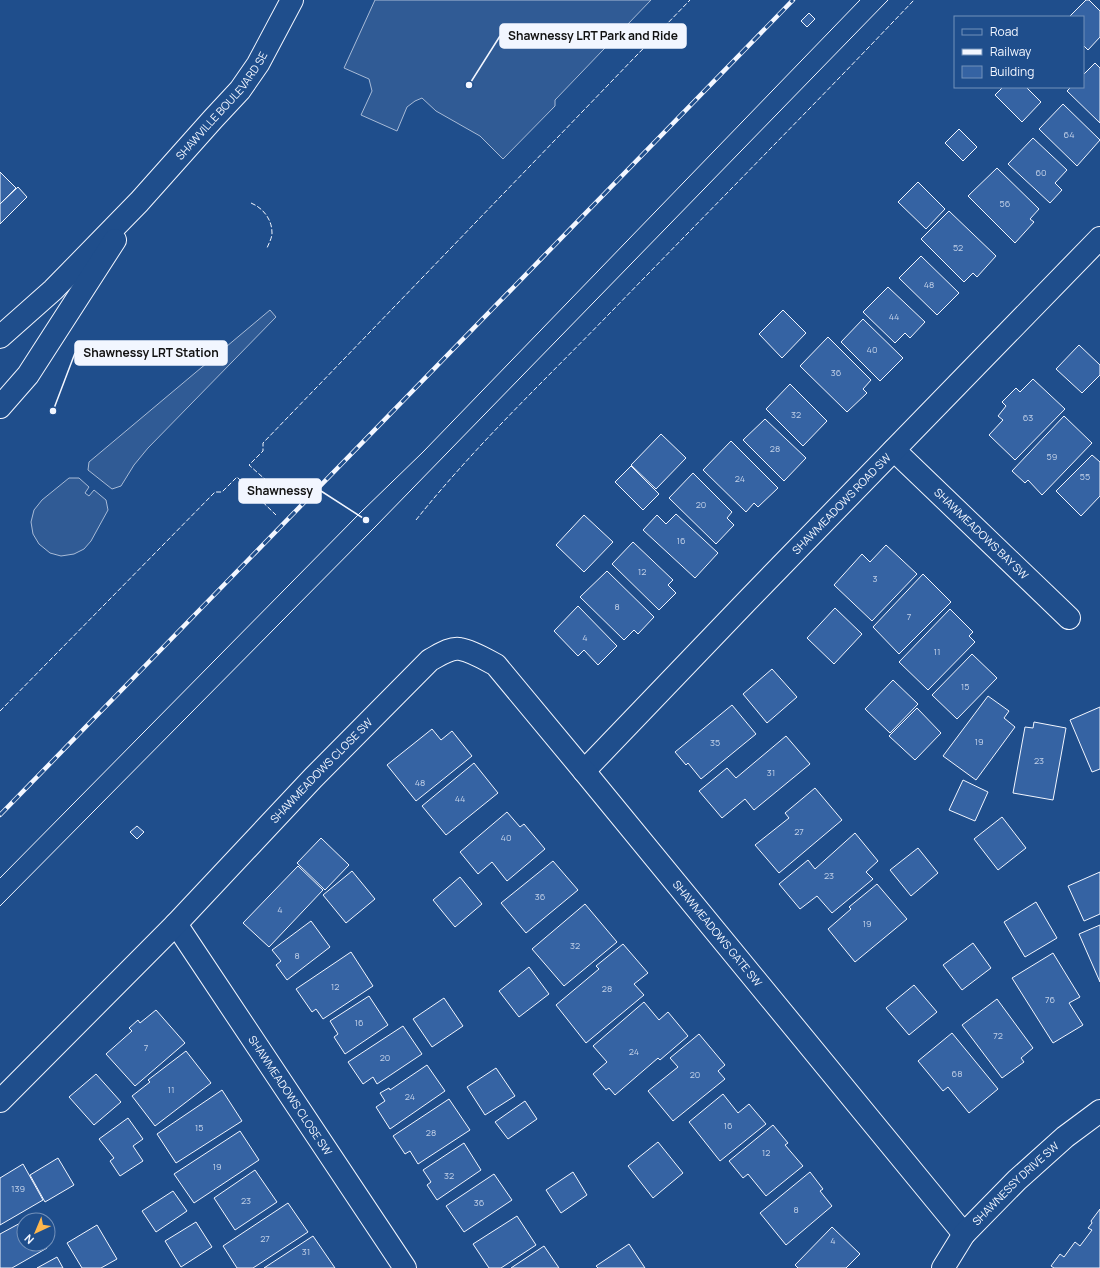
<svg xmlns="http://www.w3.org/2000/svg" width="1100" height="1268" font-family="Manrope,sans-serif">
<style>
.built{fill:#305b95;stroke:#a8bbd7}
.building{fill:#3563a3;stroke:#f2f6ff}
.lines{fill:none;stroke-linecap:round;stroke-linejoin:round}
.minor-casing{stroke:#f2f6ff;stroke-width:24}
.minor{stroke:#1f4e8c;stroke-width:22}
.tram{stroke:#f2f6ff;stroke-width:1}
.rail-casing{stroke:#f2f6ff;stroke-width:4.5}
.rail{stroke:#1f4e8c;stroke-width:3;stroke-dasharray:9;stroke-linecap:butt}
.fence{stroke:#f2f6ff;stroke-width:1;stroke-dasharray:5 2;stroke-linecap:butt}
.labels{text-anchor:middle;stroke-width:3;stroke-linejoin:round;paint-order:stroke}
.number-label{font-size:9px;fill:#c3d1e8}
.street-label{font-size:11px;fill:#f2f6ff;stroke:#1f4e8c}
.leader{fill:none;stroke:#f2f6ff;stroke-width:1.5}
.callout-dot{fill:#f2f6ff;stroke:#1f4e8c;stroke-width:1.5}
.callout{fill:#f2f6ff;stroke:#f2f6ff;stroke-width:1.5}
.callout-label{font-size:12px;text-anchor:middle;font-weight:bold;fill:#111}
</style>
<rect width="100%" height="100%" fill="#1f4e8c"/>
<path class="built" d="M 375,0 L 651,0 L 555,100 L 555,106 L 503,159 L 480,136 L 436,111 L 422,98 L 415,101 L 407,107 L 397,131 L 361,115 L 372,91 L 369,79 L 344,68 Z
M 270,310 L 276,317 L 148,448 L 134,465 L 121,486 L 112,489 L 88,470 L 89,462 Z
M 69,478 L 79,478 L 89,487 L 85,493 L 89,496 L 94,490 L 106,500 L 108,510 L 91,541 L 84,549 L 74,554 L 61,556 L 50,553 L 39,544 L 33,534 L 31,522 L 34,510 L 42,500 Z"/>
<path class="building" d="M 1086,0 L 1089,0 L 1100,11 L 1100,37 L 1088,50 L 1083,45 L 1083,17 L 1069,17 Z
M 809,13 L 815,19 L 807,27 L 801,21 Z
M 1095,63 L 1100,68 L 1100,123 L 1067,91 L 1071,87 L 1083,87 L 1083,75 Z
M 1003,87 L 1026,87 L 1041,102 L 1022,122 L 995,95 Z
M 1063,104 L 1100,140 L 1077,166 L 1039,129 Z
M 959,129 L 977,147 L 963,161 L 945,143 Z
M 1033,138 L 1067,170 L 1055,183 L 1062,190 L 1050,203 L 1008,164 Z
M 997,168 L 1039,209 L 1030,219 L 1034,222 L 1015,243 L 968,196 Z
M 0,172 L 16,188 L 0,204 Z
M 918,182 L 945,209 L 926,229 L 898,202 Z
M 18,187 L 27,197 L 0,224 L 0,204 Z
M 949,211 L 996,256 L 977,277 L 973,273 L 964,282 L 921,239 Z
M 921,256 L 959,293 L 937,315 L 899,278 Z
M 888,287 L 925,322 L 910,338 L 905,333 L 895,343 L 863,312 Z
M 783,310 L 806,333 L 782,358 L 759,334 Z
M 863,319 L 903,358 L 880,381 L 841,342 Z
M 828,337 L 871,380 L 863,389 L 867,393 L 847,412 L 800,366 Z
M 1079,345 L 1100,365 L 1100,375 L 1082,393 L 1056,369 Z
M 1033,379 L 1065,409 L 1015,460 L 989,435 L 1003,420 L 998,416 L 1006,406 L 1002,402 L 1016,388 L 1020,392 Z
M 790,384 L 827,421 L 803,446 L 766,409 Z
M 1064,416 L 1092,443 L 1042,495 L 1028,480 L 1025,483 L 1012,471 Z
M 765,419 L 806,458 L 784,481 L 743,440 Z
M 661,434 L 686,458 L 656,489 L 631,465 Z
M 731,441 L 778,488 L 758,507 L 754,503 L 746,512 L 703,470 Z
M 1092,455 L 1100,462 L 1100,496 L 1081,516 L 1056,491 Z
M 631,466 L 659,494 L 643,510 L 615,482 Z
M 693,473 L 732,512 L 727,518 L 734,525 L 716,544 L 669,498 Z
M 676,514 L 718,553 L 695,578 L 643,530 L 657,515 L 666,524 Z
M 584,515 L 613,542 L 584,572 L 556,545 Z
M 633,542 L 673,580 L 668,585 L 676,593 L 659,610 L 612,564 Z
M 886,545 L 917,574 L 872,621 L 834,585 L 862,554 L 870,562 Z
M 607,571 L 654,617 L 638,634 L 634,630 L 624,640 L 580,597 Z
M 923,574 L 951,602 L 899,654 L 873,627 Z
M 578,606 L 617,646 L 598,665 L 584,650 L 578,656 L 554,631 Z
M 835,608 L 862,634 L 834,664 L 807,638 Z
M 950,609 L 973,632 L 969,636 L 975,642 L 928,690 L 899,662 Z
M 972,654 L 997,678 L 957,719 L 932,695 Z
M 772,669 L 797,697 L 767,723 L 743,694 Z
M 893,680 L 918,704 L 890,733 L 865,709 Z
M 988,696 L 1009,711 L 1004,718 L 1015,727 L 976,780 L 943,756 Z
M 732,705 L 756,734 L 701,779 L 688,763 L 686,765 L 675,752 Z
M 1100,707 L 1100,769 L 1092,772 L 1070,720 Z
M 917,708 L 941,733 L 915,760 L 889,736 Z
M 1034,722 L 1066,728 L 1053,800 L 1013,793 L 1025,727 L 1033,728 Z
M 432,729 L 441,740 L 452,731 L 472,756 L 416,801 L 387,765 Z
M 786,736 L 810,764 L 754,810 L 745,799 L 722,818 L 699,791 L 727,768 L 736,778 Z
M 474,763 L 498,793 L 446,835 L 422,806 Z
M 963,780 L 988,792 L 975,821 L 949,810 Z
M 815,788 L 842,820 L 779,873 L 755,845 L 789,818 L 785,813 Z
M 507,812 L 520,827 L 524,824 L 545,849 L 507,881 L 492,862 L 478,874 L 460,852 Z
M 1002,817 L 1026,848 L 998,870 L 974,839 Z
M 137,826 L 144,832 L 137,839 L 130,832 Z
M 855,833 L 878,861 L 866,872 L 873,879 L 832,913 L 817,896 L 800,909 L 779,884 L 808,860 L 815,869 Z
M 321,838 L 349,865 L 325,890 L 297,863 Z
M 918,848 L 938,873 L 911,896 L 890,870 Z
M 553,861 L 578,890 L 526,933 L 501,903 Z
M 298,866 L 323,890 L 269,947 L 243,923 Z
M 352,871 L 375,899 L 346,923 L 323,895 Z
M 1100,872 L 1100,914 L 1084,921 L 1068,886 Z
M 460,877 L 482,904 L 455,927 L 433,900 Z
M 877,884 L 907,919 L 855,962 L 828,929 L 851,909 L 849,907 Z
M 1036,902 L 1057,938 L 1025,957 L 1004,922 Z
M 585,904 L 617,942 L 564,986 L 532,949 Z
M 311,921 L 330,947 L 287,980 L 276,965 L 281,961 L 272,950 Z
M 1100,925 L 1100,982 L 1079,934 Z
M 973,943 L 991,968 L 962,990 L 943,965 Z
M 623,944 L 648,973 L 634,984 L 644,995 L 586,1043 L 556,1005 L 599,969 L 596,966 Z
M 351,952 L 373,986 L 323,1019 L 316,1009 L 312,1012 L 296,989 Z
M 1053,953 L 1080,997 L 1069,1003 L 1083,1025 L 1053,1043 L 1012,978 Z
M 529,967 L 549,994 L 519,1017 L 499,991 Z
M 914,985 L 937,1012 L 909,1035 L 886,1008 Z
M 369,996 L 388,1025 L 345,1054 L 334,1037 L 338,1034 L 330,1021 Z
M 444,998 L 463,1026 L 432,1047 L 413,1019 Z
M 997,999 L 1033,1048 L 1021,1058 L 1024,1062 L 1002,1078 L 962,1025 Z
M 644,1002 L 659,1020 L 668,1012 L 688,1036 L 660,1060 L 658,1058 L 615,1095 L 609,1088 L 606,1090 L 593,1074 L 607,1062 L 593,1046 Z
M 156,1010 L 185,1043 L 135,1086 L 106,1054 L 132,1031 L 129,1028 L 138,1020 L 140,1023 Z
M 403,1026 L 422,1054 L 377,1084 L 373,1077 L 363,1084 L 348,1062 Z
M 952,1033 L 998,1089 L 969,1113 L 948,1087 L 943,1091 L 918,1061 Z
M 699,1034 L 725,1065 L 718,1071 L 725,1079 L 673,1121 L 648,1091 L 678,1067 L 670,1058 Z
M 186,1051 L 211,1083 L 155,1126 L 132,1096 L 150,1082 L 148,1080 Z
M 427,1065 L 445,1091 L 390,1129 L 376,1107 L 385,1101 L 380,1093 L 389,1088 L 390,1090 Z
M 496,1068 L 515,1096 L 485,1115 L 467,1087 Z
M 96,1074 L 121,1102 L 94,1125 L 69,1097 Z
M 222,1090 L 242,1121 L 176,1163 L 157,1134 Z
M 723,1094 L 738,1113 L 749,1104 L 766,1124 L 720,1161 L 689,1122 Z
M 449,1099 L 470,1130 L 418,1164 L 410,1151 L 405,1154 L 393,1136 Z
M 525,1101 L 537,1119 L 508,1139 L 495,1122 Z
M 128,1118 L 143,1139 L 133,1146 L 143,1161 L 120,1176 L 110,1161 L 114,1158 L 99,1139 Z
M 773,1125 L 788,1143 L 785,1145 L 803,1166 L 766,1196 L 748,1174 L 743,1178 L 729,1161 Z
M 240,1131 L 259,1160 L 194,1203 L 174,1174 Z
M 658,1142 L 683,1173 L 653,1198 L 628,1166 Z
M 464,1143 L 481,1170 L 437,1200 L 427,1185 L 431,1182 L 423,1170 Z
M 58,1158 L 74,1185 L 45,1202 L 30,1175 Z
M 23,1164 L 43,1200 L 0,1225 L 0,1178 Z
M 255,1170 L 277,1202 L 235,1230 L 214,1198 Z
M 573,1172 L 587,1195 L 561,1213 L 546,1190 Z
M 810,1172 L 823,1189 L 820,1191 L 832,1206 L 786,1245 L 760,1213 Z
M 494,1174 L 512,1200 L 464,1232 L 446,1206 Z
M 173,1191 L 187,1211 L 156,1232 L 142,1211 Z
M 288,1203 L 308,1232 L 253,1268 L 237,1268 L 223,1246 Z
M 1100,1209 L 1100,1268 L 1054,1268 L 1051,1266 L 1060,1254 L 1064,1257 L 1075,1242 L 1080,1246 L 1092,1230 L 1088,1228 L 1092,1223 L 1091,1221 Z
M 517,1216 L 536,1245 L 501,1268 L 489,1268 L 473,1244 Z
M 24,1221 L 24,1244 L 45,1244 L 47,1248 L 12,1268 L 0,1268 L 0,1234 Z
M 196,1222 L 212,1247 L 181,1267 L 165,1241 Z
M 97,1225 L 117,1259 L 101,1268 L 82,1268 L 67,1243 Z
M 832,1227 L 860,1254 L 846,1268 L 798,1268 L 795,1265 Z
M 313,1236 L 335,1268 L 264,1268 Z
M 629,1244 L 645,1268 L 598,1268 L 596,1266 Z
M 544,1246 L 559,1268 L 511,1268 Z
M 57,1257 L 63,1268 L 37,1268 Z"/>
<g class="lines">
<g class="minor-casing">
<g id="minor">
<path id="s1" d="M 0,337 L 53,290 L 139,202 L 213,119 L 240,90 L 258,64 L 292,0"/>
<path d="M 0,407 L 28,375 L 115,240"/>
<path id="s2" d="M 894,450 L 1069,618"/>
<path id="s3" d="M 584,771 L 747,601 L 1100,238"/>
<path id="s4" d="M 176,924 L 405,1268"/>
<path id="s5" d="M 0,1101 L 176,924 L 313,778 L 430,660 C 438,656 450,647 460,649 C 472,651 485,659 496,665 L 584,771 L 964,1234"/>
<path id="s6" d="M 943,1268 L 964,1234 L 1017,1180 L 1065,1137 L 1100,1111"/>
</g>
</g>
<use href="#minor" class="minor"/>
<path class="tram" d="M 0,878 L 360,513 L 423,452 L 860,0
M 0,906 L 375,527 L 888,0"/>
<g class="rail-casing">
<path id="rail" d="M 0,815 L 793,0"/>
</g>
<use href="#rail" class="rail"/>
<path class="fence" d="M 251,203 C 263,208 272,219 272,233 C 272,238 269,243 267,248
M 289,501 L 298,491 L 287,480 L 277,490 L 249,465 L 263,451 L 263,443 L 690,0
M 416,520 C 475,446 545,380 611,312 C 712,208 814,105 914,0
M 0,711 L 215,492 L 222,492 L 237,477 L 276,515"/>
</g>
<g class="labels">
<g class="number-label">
<text x="1069" y="138">64</text>
<text x="1041" y="176">60</text>
<text x="1005" y="207">56</text>
<text x="958" y="251">52</text>
<text x="929" y="288">48</text>
<text x="894" y="320">44</text>
<text x="872" y="353">40</text>
<text x="836" y="376">36</text>
<text x="796" y="418">32</text>
<text x="1028" y="421">63</text>
<text x="775" y="452">28</text>
<text x="1052" y="460">59</text>
<text x="1085" y="480">55</text>
<text x="740" y="482">24</text>
<text x="701" y="508">20</text>
<text x="681" y="544">16</text>
<text x="642" y="575">12</text>
<text x="875" y="582">3</text>
<text x="617" y="610">8</text>
<text x="909" y="620">7</text>
<text x="585" y="641">4</text>
<text x="937" y="655">11</text>
<text x="965" y="690">15</text>
<text x="979" y="745">19</text>
<text x="715" y="746">35</text>
<text x="1039" y="764">23</text>
<text x="771" y="776">31</text>
<text x="420" y="786">48</text>
<text x="460" y="802">44</text>
<text x="799" y="835">27</text>
<text x="506" y="841">40</text>
<text x="829" y="879">23</text>
<text x="540" y="900">36</text>
<text x="280" y="913">4</text>
<text x="867" y="927">19</text>
<text x="575" y="949">32</text>
<text x="297" y="959">8</text>
<text x="335" y="990">12</text>
<text x="607" y="992">28</text>
<text x="1050" y="1003">76</text>
<text x="359" y="1026">16</text>
<text x="998" y="1039">72</text>
<text x="146" y="1051">7</text>
<text x="634" y="1055">24</text>
<text x="385" y="1061">20</text>
<text x="957" y="1077">68</text>
<text x="695" y="1078">20</text>
<text x="171" y="1093">11</text>
<text x="410" y="1100">24</text>
<text x="728" y="1129">16</text>
<text x="199" y="1131">15</text>
<text x="431" y="1136">28</text>
<text x="766" y="1156">12</text>
<text x="217" y="1170">19</text>
<text x="449" y="1179">32</text>
<text x="18" y="1192">139</text>
<text x="246" y="1204">23</text>
<text x="479" y="1206">36</text>
<text x="796" y="1213">8</text>
<text x="265" y="1242">27</text>
<text x="833" y="1244">4</text>
<text x="306" y="1255">31</text>
</g>
<g class="street-label">
<text dy="4" stroke="none"><textPath href="#s1" startOffset="321">SHAWVILLE BOULEVARD SE</textPath></text>
<text dy="4" stroke="none"><textPath href="#s3" startOffset="371">SHAWMEADOWS ROAD SW</textPath></text>
<text dy="4" stroke="none"><textPath href="#s2" startOffset="121">SHAWMEADOWS BAY SW</textPath></text>
<text dy="4" stroke="none"><textPath href="#s5" startOffset="461">SHAWMEADOWS CLOSE SW</textPath></text>
<text dy="4" stroke="none"><textPath href="#s5" startOffset="1036">SHAWMEADOWS GATE SW</textPath></text>
<text dy="4" stroke="none"><textPath href="#s4" startOffset="206">SHAWMEADOWS CLOSE SW</textPath></text>
<text dy="4" stroke="none"><textPath href="#s6" startOffset="112">SHAWNESSY DRIVE SW</textPath></text>
</g>
</g>
<path class="leader" d="M469 85L500 36M53 411L75 353M366 520L321 491"/>
<g class="callout-dot">
<circle cx="469" cy="85" r="4"/>
<circle cx="53" cy="411" r="4"/>
<circle cx="366" cy="520" r="4"/>
</g>
<g class="callout">
<rect x="500" y="24" width="186" height="24" rx="4"/>
<rect x="75" y="341" width="152" height="24" rx="4"/>
<rect x="239" y="479" width="82" height="24" rx="4"/>
</g>
<g class="callout-label">
<text x="593" y="40">Shawnessy LRT Park and Ride</text>
<text x="151" y="357">Shawnessy LRT Station</text>
<text x="280" y="495">Shawnessy</text>
</g>
<rect x="954" y="16" width="130" height="72" fill="#1f4e8c" stroke="#7391ba"/>
<rect x="962" y="29" width="20" height="6" fill="#1f4e8c" stroke="#7391ba"/>
<text x="990" y="36" font-size="12" fill="#f2f6ff">Road</text>
<rect x="962" y="49" width="20" height="6" fill="#f2f6ff" stroke="#7391ba"/>
<text x="990" y="56" font-size="12" fill="#f2f6ff">Railway</text>
<rect x="962" y="66" width="20" height="12" fill="#3563a3" stroke="#7391ba"/>
<text x="990" y="76" font-size="12" fill="#f2f6ff">Building</text>
<g transform="translate(36 1232) rotate(224)"><circle r="19" fill="#1f4e8c" stroke="#7391ba"/>
<path d="M0-3L7 15L0 10L-7 15Z" fill="#ffb74d"/>
<text y="-6" font-size="11" font-weight="bold" text-anchor="middle" fill="#f2f6ff">N</text>
</g>
</svg>
